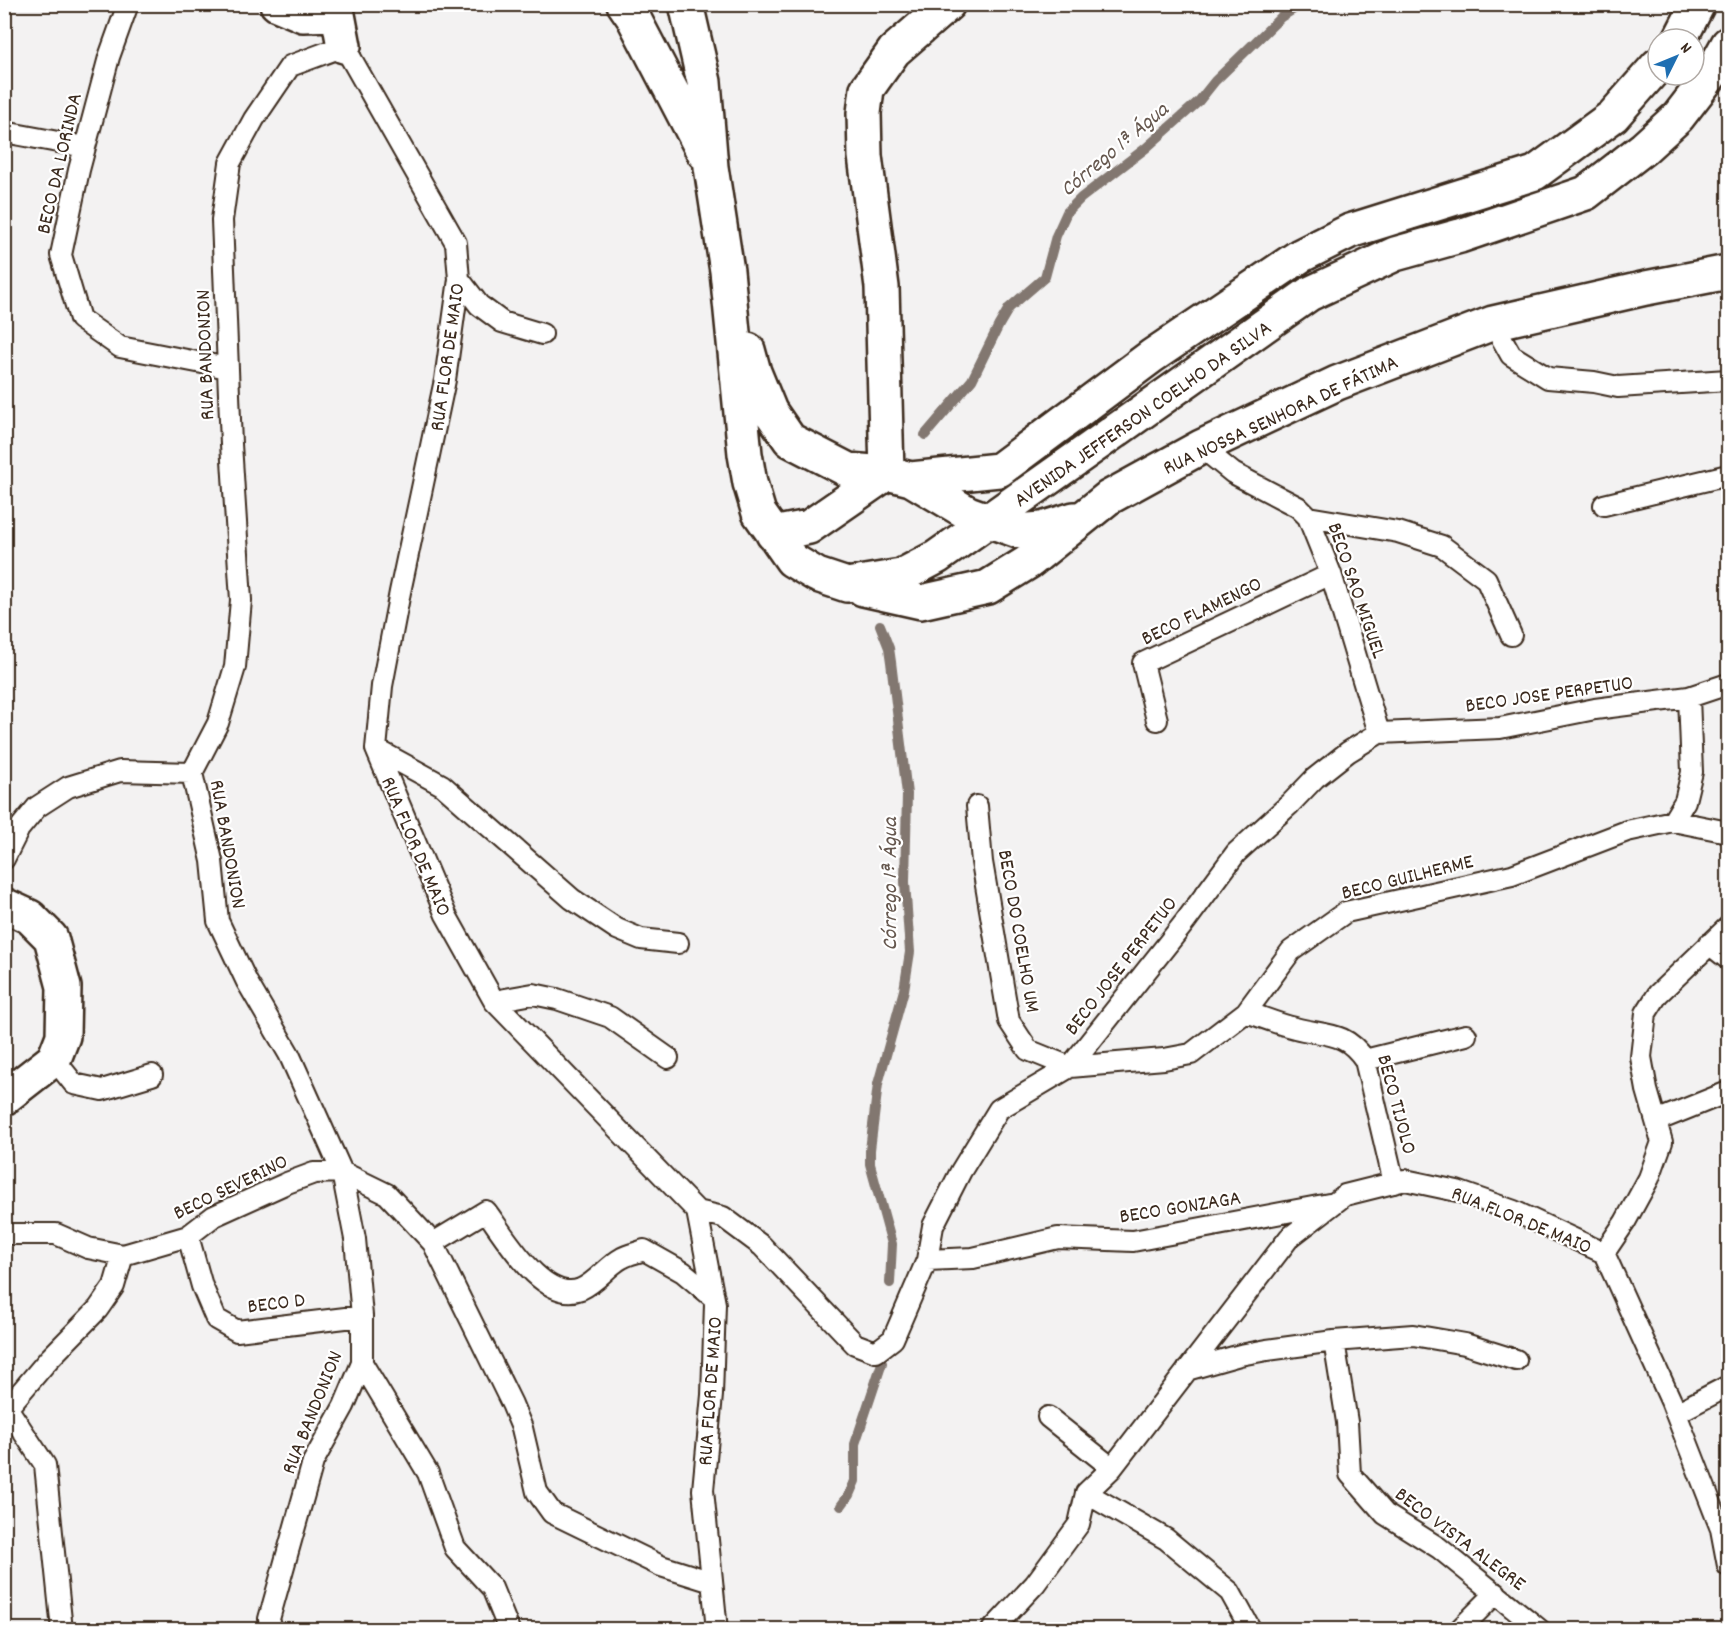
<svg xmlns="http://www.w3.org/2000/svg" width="1733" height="1634" font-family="Dekko,sans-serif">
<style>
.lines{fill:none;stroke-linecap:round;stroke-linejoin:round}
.stream{stroke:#827770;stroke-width:10}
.lane-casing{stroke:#3b2a1e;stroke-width:24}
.street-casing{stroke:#3b2a1e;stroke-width:38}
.secondary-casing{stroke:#3b2a1e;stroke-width:38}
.lane{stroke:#fff;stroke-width:20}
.street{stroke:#fff;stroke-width:33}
.secondary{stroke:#fff;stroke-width:33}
.labels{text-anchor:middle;stroke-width:4.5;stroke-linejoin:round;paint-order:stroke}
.street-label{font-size:21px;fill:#3b2a1e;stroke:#fff}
.water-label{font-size:22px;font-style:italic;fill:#65574e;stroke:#fff}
</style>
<rect width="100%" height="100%" fill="#f3f2f2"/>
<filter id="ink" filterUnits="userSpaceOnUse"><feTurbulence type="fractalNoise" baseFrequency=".0167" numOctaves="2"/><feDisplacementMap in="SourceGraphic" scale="12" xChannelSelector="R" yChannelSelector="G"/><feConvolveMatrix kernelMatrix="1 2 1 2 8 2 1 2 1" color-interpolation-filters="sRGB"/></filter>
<g filter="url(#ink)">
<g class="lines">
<path class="stream" d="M 925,435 L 972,380 L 999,325 L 1009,308 L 1045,277 L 1056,236 L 1067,212 L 1081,198 L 1146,148 L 1199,101 L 1215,81 L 1281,17 L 1302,4
M 880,625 L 889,648 L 891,662 L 907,794 L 905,882 L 910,952 L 904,990 L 878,1084 L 870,1150 L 870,1164 L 892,1244 L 890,1283
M 841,1506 L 849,1495 L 855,1481 L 855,1444 L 882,1363"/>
<g class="lane-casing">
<path id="lane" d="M 128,4 L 109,57 L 79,170 L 61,255 L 80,319 L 120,347 L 228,368
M 4,132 L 85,147
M 459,279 L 479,305 L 502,322 L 542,334
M 1493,323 L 1511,355 L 1548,378 L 1594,382 L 1618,387 L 1728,380
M 1201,447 L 1233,473 L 1298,507 L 1308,517 L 1331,574 L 1379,733
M 1604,505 L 1728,475
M 1308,517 L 1398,532 L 1442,546 L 1486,579 L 1511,635
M 1157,720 L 1143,663 L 1331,574
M 376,749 L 442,785 L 572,899 L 617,929 L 641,939 L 678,943
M 977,806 L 982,862 L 1009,1021 L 1028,1050 L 1070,1067 L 1164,1059 L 1191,1054 L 1246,1012 L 1291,951 L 1346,912 L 1512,875 L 1627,831 L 1673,821 L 1728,832
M 1673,821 L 1685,801 L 1692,772 L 1689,697
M 4,859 L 19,829 L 37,807 L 68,787 L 120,771 L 192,773
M 1709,944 L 1728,959
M 494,1001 L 533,994 L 557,999 L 610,1017 L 668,1058
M 1246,1012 C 1262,1017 1278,1024 1295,1028 C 1324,1036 1345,1030 1365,1060 L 1394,1183
M 54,1059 L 74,1084 L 102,1090 L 152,1075
M 1365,1060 L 1466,1035
M 1656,1121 L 1728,1092
M 697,1211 L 723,1217 L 762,1246 L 855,1344 L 876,1352 L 893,1339 L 927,1260 L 933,1226 L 961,1171 L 999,1109 L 1070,1067 L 1185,922 L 1236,853 L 1290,804 L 1315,778 L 1348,752 L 1379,733 L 1500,728 L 1595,709 L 1689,697 L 1728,684
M 9,1234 L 56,1234 L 88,1248 L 123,1255 L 188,1236 L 214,1216 L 287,1183 L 314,1173 L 342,1172 L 387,1194 L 433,1243 L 512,1404 L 522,1428 L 537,1492 L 552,1513 L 661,1566 L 712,1582
M 188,1236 L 202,1286 L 216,1319 L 237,1331 L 362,1316
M 433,1243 L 486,1211 C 505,1236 543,1304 581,1289 C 597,1282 607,1266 622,1258 C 629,1254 637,1253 644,1250 L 683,1272 L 714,1298
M 1604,1253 L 1625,1222 L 1649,1178 L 1662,1142 L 1647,1090 L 1641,1057 L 1646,1013 L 1658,994 L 1728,927
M 927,1260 L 973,1258 L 1058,1238 L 1133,1241 L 1329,1204
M 1334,1341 L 1347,1422 L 1350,1474 L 1385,1514 L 1439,1548 L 1540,1630
M 362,1363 L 428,1473 L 455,1548 L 492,1588 L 509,1630
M 1187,1370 L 1240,1355 L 1267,1350 L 1334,1341 L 1413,1335 L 1465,1344 L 1516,1360
M 8,1409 L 45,1465 L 62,1630
M 4,1412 L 49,1359 L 98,1309 L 114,1286 L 123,1255
M 1676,1413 L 1728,1386
M 1048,1417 L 1112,1468
M 1086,1493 L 1166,1539 L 1230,1592 L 1251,1630
M 272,1630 L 269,1619 L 313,1462 L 344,1406 L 362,1363 L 362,1316 L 355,1239 L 342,1172 L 289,1054 L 247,982 L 218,921 L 212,861 L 192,773 L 218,723 L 235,667 L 241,600 L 231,444 L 222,220 L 230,163 L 254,119 L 290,66 L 344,46 L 456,243 L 459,279 L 445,380 L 400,592 L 382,686 L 376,749 L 446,915 L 494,1001 L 697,1211 L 715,1304 L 712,1395 L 703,1490 L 717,1630
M 992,1630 L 1035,1584 L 1079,1524 L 1086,1493 L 1112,1468 L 1289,1238 L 1345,1195 L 1405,1180 L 1457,1191 L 1514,1211 L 1604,1253 L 1671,1401 L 1721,1529 L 1728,1566
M 1459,1630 L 1496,1593"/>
</g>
<g class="street-casing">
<path id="street" d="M 277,4 L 303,15 L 337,14
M 336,4 L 344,46
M 887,473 L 882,287 L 865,156 L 864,113 L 867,89 L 894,51 L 948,4
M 4,905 L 30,917 L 51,938 L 64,987 L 63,1036 L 54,1059 L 4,1098"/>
</g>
<g class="secondary-casing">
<path id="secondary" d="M 624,4 L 633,17 L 704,153
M 686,4 L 704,82 L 711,167 L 727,271 L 745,454 L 750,483 L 759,513 L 792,560 L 817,575 L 847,585 L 901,576 L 937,557 L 1309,294 L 1395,254 L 1460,236 L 1586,193 L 1644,148 L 1678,117 L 1712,73 L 1728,44
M 1680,39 L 1698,4
M 748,350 L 754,372 L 770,411 L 790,440 L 848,470 L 887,473 L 911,479 L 999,470 L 1152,356 L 1300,256 L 1350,231 L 1535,173 L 1613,116 L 1658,65
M 911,479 L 968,513 L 1018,531 L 1042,529 L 1074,519
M 773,534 L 809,527 L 887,473
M 863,589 L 921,602 L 988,587 L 1030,561 L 1108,498 L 1201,447 L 1337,383 L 1493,323 L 1646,288 L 1728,272"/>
</g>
<use href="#lane" class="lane"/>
<use href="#street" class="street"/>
<use href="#secondary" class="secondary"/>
</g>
</g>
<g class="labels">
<g class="street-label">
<text transform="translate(58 163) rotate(-77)" y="7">BECO DA LORINDA</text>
<text transform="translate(204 355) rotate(-92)" y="7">RUA BANDONION</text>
<text transform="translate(446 357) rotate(-82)" y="7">RUA FLOR DE MAIO</text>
<text transform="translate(1142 413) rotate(-35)" y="7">AVENIDA JEFFERSON COELHO DA SILVA</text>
<text transform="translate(1280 414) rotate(-25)" y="7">RUA NOSSA SENHORA DE FÁTIMA</text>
<text transform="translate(1358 590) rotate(71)" y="7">BECO SAO MIGUEL</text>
<text transform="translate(1201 610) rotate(-26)" y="7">BECO FLAMENGO</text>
<text transform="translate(1549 693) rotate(-8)" y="7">BECO JOSE PERPETUO</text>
<text transform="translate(229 844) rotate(80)" y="7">RUA BANDONION</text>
<text transform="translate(417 846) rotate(67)" y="7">RUA FLOR DE MAIO</text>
<text transform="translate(1407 876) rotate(-14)" y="7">BECO GUILHERME</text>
<text transform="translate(1020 931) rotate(80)" y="7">BECO DO COELHO UM</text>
<text transform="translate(1120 965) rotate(-52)" y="7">BECO JOSE PERPETUO</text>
<text transform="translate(1398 1104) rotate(75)" y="7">BECO TIJOLO</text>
<text transform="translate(230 1186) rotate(-26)" y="7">BECO SEVERINO</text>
<text transform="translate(1180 1206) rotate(-9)" y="7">BECO GONZAGA</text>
<text transform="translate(1522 1219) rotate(22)" y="7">RUA FLOR DE MAIO</text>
<text transform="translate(276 1302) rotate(-7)" y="7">BECO D</text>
<text transform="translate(709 1391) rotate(-86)" y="7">RUA FLOR DE MAIO</text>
<text transform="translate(311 1412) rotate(-68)" y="7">RUA BANDONION</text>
<text transform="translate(1461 1538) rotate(37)" y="7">BECO VISTA ALEGRE</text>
</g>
<g class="water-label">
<text transform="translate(1113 148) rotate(-40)" y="8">Córrego 1ª Água</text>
<text transform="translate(888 884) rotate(-90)" y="8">Córrego 1ª Água</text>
</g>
</g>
<rect width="1733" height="1634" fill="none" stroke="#fff" stroke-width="24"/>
<rect x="12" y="12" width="1709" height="1610" fill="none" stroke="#3b2a1e" stroke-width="2" filter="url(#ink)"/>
<g transform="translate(1676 57) rotate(47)"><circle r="28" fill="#ffffff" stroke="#b1aaa5" stroke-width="1.5"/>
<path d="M0-4.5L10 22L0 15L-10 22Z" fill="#1f6fb2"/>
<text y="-9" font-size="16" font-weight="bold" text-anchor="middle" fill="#3b2a1e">N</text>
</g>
</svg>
